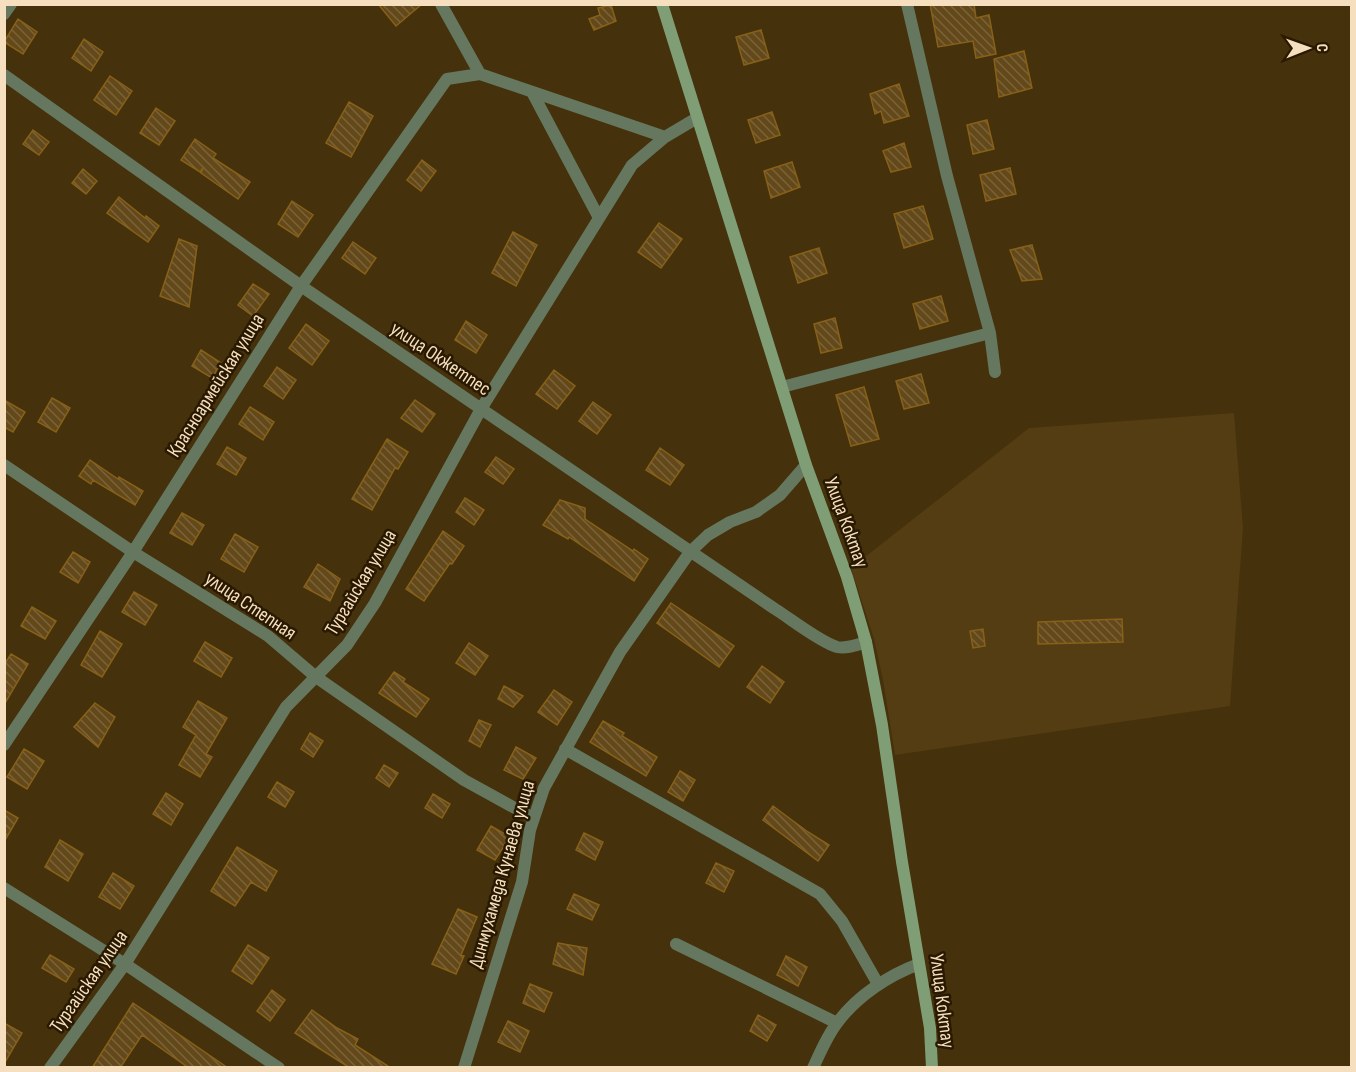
<svg xmlns="http://www.w3.org/2000/svg" width="1356" height="1072" font-family="'Sofia Sans Condensed',sans-serif">
<style>
.built{fill:#543c13}
.building{fill:url(#building-back-hatch);stroke:#886118;stroke-width:1.5}
.lines{fill:none;stroke-linecap:round;stroke-linejoin:round}
.street{stroke:#65785f;stroke-width:12}
.secondary{stroke:#809e75;stroke-width:12}
.labels{text-anchor:middle;stroke-width:5;stroke-linejoin:round;paint-order:stroke}
.street-label{font-size:20px;fill:#f5dfbf;stroke:#291900}
</style>
<defs>
<pattern id="building-back-hatch" width="6" height="6" patternUnits="userSpaceOnUse" patternTransform="scale(1.5)"><rect width="6" height="6" fill="#634819"/><path d="M-1 5l2 2M0 0l6 6M5-1l2 2" fill="none" stroke="#7a6239"/></pattern>
</defs>
<rect width="100%" height="100%" fill="#45310b"/>
<path class="built" d="M 1234,413 L 1243,528 L 1230,706 L 895,755 L 883,680 L 874,639 L 851,568 L 1029,428 Z"/>
<path class="building" d="M 378,4 L 422,4 L 396,26 Z
M 930,4 L 974,4 L 976,18 L 989,15 L 996,54 L 976,58 L 973,41 L 938,47 Z
M 611,5 L 616,21 L 594,30 L 589,19 L 600,15 L 598,8 Z
M 18,19 L 37,32 L 23,54 L 4,42 Z
M 761,30 L 769,58 L 744,65 L 736,37 Z
M 84,39 L 103,52 L 91,71 L 72,58 Z
M 1024,51 L 1032,88 L 999,97 L 994,59 Z
M 110,76 L 132,91 L 116,115 L 94,100 Z
M 899,84 L 909,116 L 884,123 L 881,111 L 875,114 L 870,94 Z
M 349,102 L 373,116 L 351,157 L 326,143 Z
M 156,108 L 175,121 L 159,145 L 140,133 Z
M 772,112 L 780,135 L 756,143 L 748,120 Z
M 987,120 L 994,149 L 973,154 L 967,125 Z
M 33,130 L 49,142 L 39,155 L 23,144 Z
M 195,139 L 216,154 L 213,158 L 250,182 L 238,199 L 201,173 L 203,168 L 200,172 L 181,160 Z
M 904,143 L 911,167 L 891,172 L 883,151 Z
M 422,160 L 436,171 L 421,191 L 407,180 Z
M 792,162 L 800,187 L 771,198 L 764,171 Z
M 1010,168 L 1016,194 L 986,201 L 980,175 Z
M 83,169 L 97,181 L 86,194 L 72,183 Z
M 119,197 L 145,218 L 146,216 L 159,226 L 148,242 L 107,213 Z
M 292,201 L 313,215 L 298,237 L 278,224 Z
M 923,206 L 933,239 L 904,248 L 894,214 Z
M 659,223 L 682,239 L 661,268 L 638,252 Z
M 513,232 L 537,245 L 516,286 L 492,273 Z
M 179,239 L 197,246 L 189,307 L 160,296 Z
M 353,242 L 376,258 L 365,274 L 342,258 Z
M 1032,245 L 1042,279 L 1022,281 L 1010,250 Z
M 819,248 L 827,273 L 798,283 L 790,257 Z
M 253,284 L 269,294 L 253,316 L 238,305 Z
M 941,296 L 948,321 L 920,329 L 913,304 Z
M 835,318 L 842,348 L 821,353 L 814,324 Z
M 466,321 L 487,335 L 476,353 L 455,340 Z
M 306,324 L 329,341 L 312,365 L 289,348 Z
M 201,350 L 221,363 L 212,378 L 192,366 Z
M 277,367 L 296,380 L 283,399 L 264,386 Z
M 554,370 L 575,386 L 557,409 L 536,394 Z
M 921,374 L 929,403 L 904,409 L 896,381 Z
M 864,387 L 879,439 L 851,446 L 836,395 Z
M 52,398 L 70,408 L 56,432 L 38,422 Z
M 4,400 L 25,412 L 13,432 L 4,427 Z
M 415,400 L 435,414 L 422,432 L 401,418 Z
M 593,402 L 611,415 L 597,434 L 579,421 Z
M 250,407 L 274,422 L 263,440 L 239,424 Z
M 387,439 L 408,452 L 398,469 L 395,468 L 372,510 L 352,499 Z
M 227,447 L 246,458 L 236,475 L 217,464 Z
M 660,448 L 684,465 L 670,485 L 646,470 Z
M 496,457 L 514,469 L 503,484 L 485,472 Z
M 90,460 L 118,479 L 119,477 L 143,491 L 135,505 L 93,480 L 91,484 L 79,476 Z
M 465,498 L 484,510 L 474,525 L 456,512 Z
M 560,500 L 585,508 L 585,519 L 633,551 L 634,549 L 648,559 L 634,581 L 569,537 L 568,539 L 543,525 Z
M 182,513 L 204,525 L 192,545 L 170,533 Z
M 443,531 L 464,546 L 452,564 L 450,563 L 424,601 L 406,589 Z
M 235,534 L 258,547 L 244,572 L 221,559 Z
M 73,552 L 90,562 L 78,583 L 60,572 Z
M 318,564 L 340,579 L 330,601 L 304,587 Z
M 134,592 L 157,605 L 145,625 L 122,612 Z
M 671,603 L 734,646 L 719,667 L 657,623 Z
M 32,607 L 56,621 L 45,639 L 21,626 Z
M 1122,619 L 1123,642 L 1038,644 L 1038,622 Z
M 983,629 L 985,646 L 973,648 L 970,631 Z
M 100,631 L 122,644 L 102,677 L 81,665 Z
M 205,642 L 232,658 L 221,677 L 194,661 Z
M 469,643 L 488,656 L 475,675 L 456,663 Z
M 11,654 L 28,664 L 4,705 L 4,665 Z
M 762,666 L 784,682 L 770,703 L 747,687 Z
M 394,672 L 405,679 L 403,682 L 429,699 L 416,717 L 379,693 Z
M 504,686 L 523,696 L 513,707 L 498,699 Z
M 554,690 L 572,702 L 557,725 L 538,712 Z
M 198,701 L 227,718 L 206,754 L 212,757 L 200,777 L 179,765 L 196,735 L 183,727 Z
M 95,703 L 115,717 L 98,747 L 74,727 Z
M 479,720 L 491,725 L 480,747 L 469,741 Z
M 603,721 L 624,733 L 622,736 L 657,757 L 646,776 L 590,742 Z
M 310,733 L 323,741 L 313,757 L 301,749 Z
M 516,747 L 536,758 L 523,779 L 504,770 Z
M 24,749 L 44,761 L 27,789 L 7,777 Z
M 384,765 L 398,773 L 389,787 L 376,778 Z
M 680,771 L 695,780 L 683,801 L 668,792 Z
M 277,782 L 294,792 L 285,807 L 268,797 Z
M 166,793 L 183,804 L 171,825 L 153,814 Z
M 433,794 L 450,804 L 442,818 L 425,808 Z
M 773,806 L 808,832 L 829,845 L 818,861 L 763,820 Z
M 4,810 L 18,818 L 4,842 Z
M 491,826 L 510,837 L 495,860 L 477,850 Z
M 584,833 L 603,842 L 595,860 L 576,850 Z
M 60,840 L 83,854 L 68,881 L 45,867 Z
M 237,847 L 277,871 L 266,891 L 251,882 L 235,906 L 211,891 Z
M 716,863 L 734,871 L 724,892 L 706,883 Z
M 113,873 L 134,886 L 120,909 L 99,897 Z
M 574,894 L 599,905 L 592,920 L 567,909 Z
M 458,909 L 477,917 L 461,955 L 464,956 L 456,974 L 432,964 Z
M 558,943 L 587,948 L 583,975 L 553,964 Z
M 248,945 L 269,958 L 252,984 L 232,971 Z
M 50,955 L 74,969 L 66,982 L 42,968 Z
M 786,956 L 807,967 L 798,986 L 777,975 Z
M 530,984 L 552,993 L 544,1012 L 523,1003 Z
M 272,990 L 285,1000 L 270,1021 L 257,1011 Z
M 133,1003 L 161,1022 L 228,1068 L 189,1068 L 142,1035 L 120,1068 L 92,1068 Z
M 312,1010 L 337,1028 L 358,1039 L 355,1045 L 391,1068 L 350,1068 L 295,1033 Z
M 758,1015 L 776,1025 L 767,1041 L 750,1031 Z
M 508,1021 L 529,1031 L 520,1052 L 498,1042 Z
M 4,1023 L 22,1033 L 4,1064 Z"/>
<g class="lines">
<path class="street" d="M 441,4 L 480,74 L 665,137
M 907,4 L 947,176 L 990,333 L 995,372
M 4,14 L 11,4
M 4,75 L 301,286 L 775,609 C 791,619 820,642 837,647 C 846,649 857,645 866,642
M 532,92 L 599,218
M 782,387 L 990,333
M 4,465 L 133,552 L 268,636 L 316,677 L 464,780 L 533,818
M 4,745 L 133,552 L 301,286 L 447,79 L 480,74
M 565,749 L 820,894 L 842,921 L 878,984
M 4,888 L 125,964 L 279,1068
M 676,944 L 837,1023
M 50,1068 L 125,964 L 286,707 L 347,645 L 375,603 L 481,409 L 632,165 L 665,137 L 697,118
M 464,1068 L 522,882 L 530,830 L 544,788 L 620,652 L 690,552 L 708,535 L 730,522 L 756,512 L 780,495 L 806,465
M 813,1068 C 820,1053 827,1036 837,1023 C 857,996 889,975 919,964"/>
<path class="secondary" d="M 662,4 L 806,465 L 847,577 L 866,642 L 882,725 L 902,862 L 930,1028 L 932,1068"/>
</g>
<g class="labels">
<g class="street-label">
<text transform="translate(441 358) rotate(34)" y="7">улица Окжетпес</text>
<text transform="translate(215 385) rotate(-58)" y="7">Красноармейская улица</text>
<text transform="translate(847 522) rotate(70)" y="7">Улица Коктау</text>
<text transform="translate(360 582) rotate(-59)" y="7">Тургайская улица</text>
<text transform="translate(251 605) rotate(34)" y="7">улица Степная</text>
<text transform="translate(501 874) rotate(-74)" y="7">Динмухамеда Кунаева улица</text>
<text transform="translate(88 981) rotate(-55)" y="7">Тургайская улица</text>
<text transform="translate(943 1001) rotate(83)" y="7">Улица Коктау</text>
</g>
</g>
<rect width="1356" height="1072" fill="none" stroke="#f5dfbf" stroke-width="12"/>
<g transform="translate(1308 48) rotate(89)" stroke="#291900" stroke-width="4.5" paint-order="stroke">
<path d="M0-4.5L10 22L0 15L-10 22Z" fill="#f5dfbf"/>
<text y="-9" font-size="16" font-weight="bold" text-anchor="middle" fill="#f5dfbf">С</text>
</g>
</svg>
